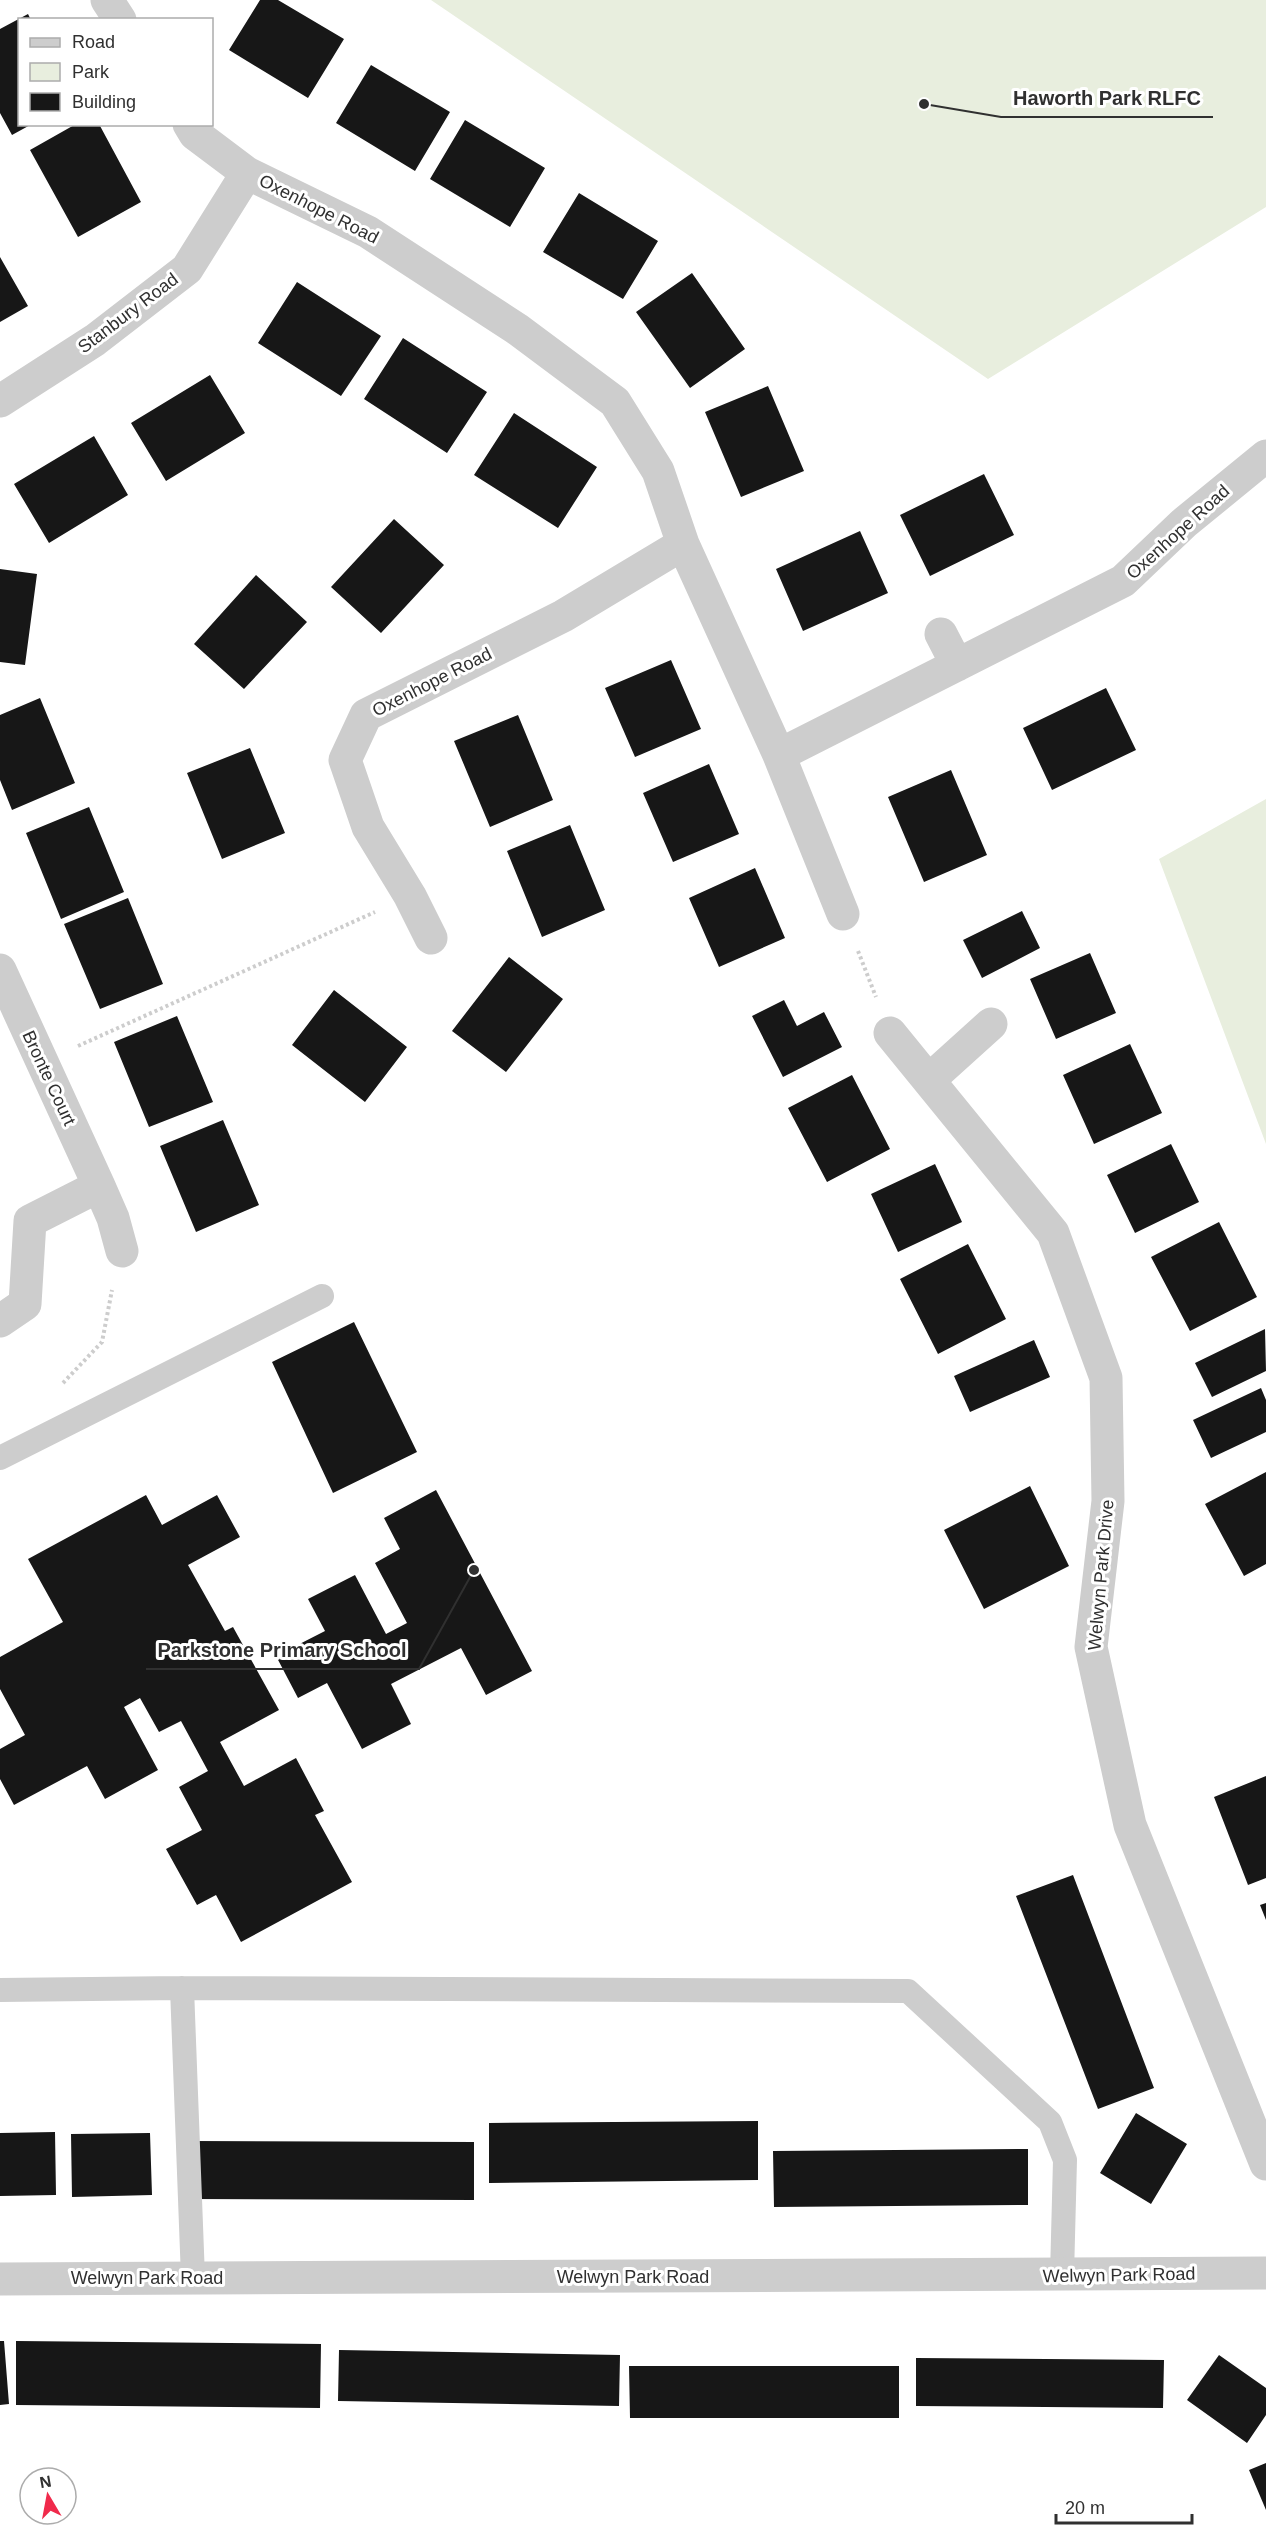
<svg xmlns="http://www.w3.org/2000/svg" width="1266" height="2544" font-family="Arial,sans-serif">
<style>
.green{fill:#e8eede}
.building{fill:#171717}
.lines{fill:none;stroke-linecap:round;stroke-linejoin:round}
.path{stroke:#cdcdcd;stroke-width:4;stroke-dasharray:3 3;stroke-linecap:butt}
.service{stroke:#cdcdcd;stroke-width:24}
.minor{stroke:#cdcdcd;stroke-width:33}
.labels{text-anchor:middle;stroke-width:6;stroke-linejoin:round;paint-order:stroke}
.street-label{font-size:18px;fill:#303030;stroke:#fff}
.leader{fill:none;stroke:#303030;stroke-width:2}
.callout-dot{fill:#303030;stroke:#fff;stroke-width:2}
.callout-label{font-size:20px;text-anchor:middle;font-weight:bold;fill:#303030;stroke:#fff;stroke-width:6;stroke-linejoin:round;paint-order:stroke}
</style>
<rect width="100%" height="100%" fill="#fff"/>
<path class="green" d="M 431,0 L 1266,0 L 1266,207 L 988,379 Z
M 1266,799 L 1266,1144 L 1159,859 Z"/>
<path class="building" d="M 260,0 L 278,0 L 344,39 L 308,98 L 229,50 Z
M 28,14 L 31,20 L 20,20 L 20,124 L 32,124 L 12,135 L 0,113 L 0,29 Z
M 371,65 L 450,112 L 415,171 L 336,123 Z
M 465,120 L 545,168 L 510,227 L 430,179 Z
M 76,124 L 99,124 L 141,202 L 78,237 L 30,150 Z
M 579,193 L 658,241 L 623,299 L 543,252 Z
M 0,257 L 28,306 L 0,322 Z
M 692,273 L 745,349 L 690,388 L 636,312 Z
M 297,282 L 381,336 L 341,396 L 258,343 Z
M 403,338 L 487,392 L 447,453 L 364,399 Z
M 210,375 L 245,433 L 166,481 L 131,423 Z
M 768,386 L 804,471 L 741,497 L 705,412 Z
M 514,413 L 597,467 L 558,528 L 474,475 Z
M 94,436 L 128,495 L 49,543 L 14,484 Z
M 984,474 L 1014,535 L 930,576 L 900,515 Z
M 394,519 L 444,565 L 381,633 L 331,587 Z
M 860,531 L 888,593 L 803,631 L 776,569 Z
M 0,569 L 37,574 L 25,665 L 0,662 Z
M 256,575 L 307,622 L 244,689 L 194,644 Z
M 671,660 L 701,729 L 635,757 L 605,688 Z
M 1106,688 L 1136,750 L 1052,790 L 1023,728 Z
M 40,698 L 75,783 L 12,810 L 0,780 L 0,715 Z
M 518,715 L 553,800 L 490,827 L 454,741 Z
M 250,748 L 285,833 L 222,859 L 187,773 Z
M 709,764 L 739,834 L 673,862 L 643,793 Z
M 951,770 L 987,855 L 924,882 L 888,797 Z
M 89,807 L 124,892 L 61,919 L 26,833 Z
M 570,825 L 605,910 L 542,937 L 507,851 Z
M 755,868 L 785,938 L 719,967 L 689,898 Z
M 128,898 L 163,984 L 100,1009 L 64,924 Z
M 1022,911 L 1040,948 L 982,978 L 963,940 Z
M 1090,953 L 1116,1013 L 1056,1039 L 1030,979 Z
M 509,957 L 563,999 L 506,1072 L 452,1031 Z
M 334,990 L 407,1047 L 365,1102 L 292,1045 Z
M 784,1000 L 797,1026 L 824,1012 L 842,1047 L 783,1077 L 752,1016 Z
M 177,1016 L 213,1102 L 149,1127 L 114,1042 Z
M 1130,1044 L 1162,1113 L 1094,1144 L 1063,1075 Z
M 852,1075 L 890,1149 L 827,1182 L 788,1108 Z
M 223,1120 L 259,1205 L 196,1232 L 160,1146 Z
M 1171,1144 L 1199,1202 L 1135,1233 L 1107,1175 Z
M 935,1164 L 962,1222 L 898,1252 L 871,1194 Z
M 1219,1222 L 1257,1297 L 1190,1331 L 1151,1257 Z
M 968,1244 L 1006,1319 L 938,1354 L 900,1279 Z
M 354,1322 L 417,1452 L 333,1493 L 272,1362 Z
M 1265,1329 L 1266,1371 L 1212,1397 L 1195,1363 Z
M 1034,1340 L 1050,1377 L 970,1412 L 954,1376 Z
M 1261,1388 L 1266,1400 L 1266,1432 L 1211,1458 L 1193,1420 Z
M 1266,1472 L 1266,1564 L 1244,1576 L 1205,1504 Z
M 1030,1486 L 1069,1566 L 984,1609 L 944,1530 Z
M 436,1490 L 532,1671 L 486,1695 L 461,1648 L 391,1684 L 411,1724 L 362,1749 L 327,1683 L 298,1698 L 276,1656 L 325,1631 L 308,1599 L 355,1575 L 386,1634 L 407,1623 L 375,1563 L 400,1549 L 384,1518 Z
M 146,1495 L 162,1525 L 217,1495 L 240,1537 L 188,1565 L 225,1631 L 233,1627 L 279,1710 L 220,1742 L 244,1786 L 296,1758 L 324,1811 L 315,1815 L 352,1882 L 241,1942 L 216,1895 L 197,1905 L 166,1849 L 202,1830 L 179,1787 L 208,1771 L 181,1721 L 159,1732 L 140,1698 L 124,1707 L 158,1770 L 105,1799 L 87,1766 L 14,1805 L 0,1779 L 0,1749 L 25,1735 L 0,1689 L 0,1657 L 63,1622 L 28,1559 Z
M 1266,1776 L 1266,1878 L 1248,1885 L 1214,1797 Z
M 1073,1875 L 1154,2088 L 1098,2109 L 1016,1896 Z
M 1266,1903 L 1266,1920 L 1260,1905 Z
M 1136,2113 L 1187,2144 L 1151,2204 L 1100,2173 Z
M 758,2121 L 758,2180 L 489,2183 L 489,2123 Z
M 55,2132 L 56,2195 L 0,2196 L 0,2133 Z
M 150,2133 L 152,2195 L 72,2197 L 71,2134 Z
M 191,2141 L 474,2142 L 474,2200 L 190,2199 Z
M 1028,2149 L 1028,2205 L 774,2207 L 773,2151 Z
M 0,2341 L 4,2341 L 9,2404 L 0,2405 Z
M 16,2341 L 321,2344 L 320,2408 L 16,2405 Z
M 339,2350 L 620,2355 L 619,2406 L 338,2401 Z
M 1219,2355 L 1266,2388 L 1266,2415 L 1247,2443 L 1187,2400 Z
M 916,2358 L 1164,2360 L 1163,2408 L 916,2406 Z
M 629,2366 L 899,2366 L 899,2418 L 630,2418 Z
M 1266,2463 L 1266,2510 L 1249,2470 Z"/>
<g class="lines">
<path class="path" d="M 858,951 L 876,997
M 78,1046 L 375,912
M 63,1383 L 102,1342 L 112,1290"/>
<path class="service" d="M 0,1458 L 322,1296
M 182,1988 L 193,2278
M 0,1990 L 182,1988 L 908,1991 L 1050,2122 L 1065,2160 L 1062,2275"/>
<path class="minor" d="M 107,0 L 120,20
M 247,173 L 368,232 L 517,329 L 615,402 L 658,471 L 683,544 L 779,755 L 843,914
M 0,401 L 95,340 L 187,269 L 247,173 L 195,134 L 189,124
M 941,634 L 957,665
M 779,755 L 1123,581 L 1184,523 L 1266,456
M 431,938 L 410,896 L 368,827 L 345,760 L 366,715 L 563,616 L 683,544
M 0,970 L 99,1186 L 113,1218 L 122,1251
M 890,1033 L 1053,1233 L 1106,1378 L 1108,1501 L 1091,1647 L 1130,1825 L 1266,2164
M 929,1080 L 991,1024
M 0,1321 L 25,1304 L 30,1221 L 99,1186
M 0,2279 L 1266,2273"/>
</g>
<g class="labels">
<g class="street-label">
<text transform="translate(319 209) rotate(27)" y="6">Oxenhope Road</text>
<text transform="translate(128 313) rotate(-37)" y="6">Stanbury Road</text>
<text transform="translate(1178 532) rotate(-42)" y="6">Oxenhope Road</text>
<text transform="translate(432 682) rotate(-27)" y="6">Oxenhope Road</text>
<text transform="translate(49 1078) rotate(65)" y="6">Bronte Court</text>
<text transform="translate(1101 1575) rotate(-85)" y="6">Welwyn Park Drive</text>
<text transform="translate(1119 2275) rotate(-1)" y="6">Welwyn Park Road</text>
<text x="633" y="2283">Welwyn Park Road</text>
<text x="147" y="2284">Welwyn Park Road</text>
</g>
</g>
<path class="leader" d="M924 104L1001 117H1213M474 1570L419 1669H146"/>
<g class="callout-dot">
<circle cx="924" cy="104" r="6"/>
<circle cx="474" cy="1570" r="6"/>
</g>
<g class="callout-label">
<text x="1107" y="105">Haworth Park RLFC</text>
<text x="282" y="1657">Parkstone Primary School</text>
</g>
<rect x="18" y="18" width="195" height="108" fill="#ffffff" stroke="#acacac" stroke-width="1.5"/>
<rect x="30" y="38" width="30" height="9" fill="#cdcdcd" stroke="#acacac" stroke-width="1.5"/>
<text x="72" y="48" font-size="18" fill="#303030">Road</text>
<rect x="30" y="63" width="30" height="18" fill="#e8eede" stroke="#acacac" stroke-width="1.5"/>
<text x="72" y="78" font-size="18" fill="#303030">Park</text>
<rect x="30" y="93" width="30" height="18" fill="#171717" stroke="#acacac" stroke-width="1.5"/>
<text x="72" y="108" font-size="18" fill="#303030">Building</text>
<g transform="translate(48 2496) rotate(350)"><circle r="28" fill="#ffffff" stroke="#acacac" stroke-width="1.5"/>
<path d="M0-4.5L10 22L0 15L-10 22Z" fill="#f02a4b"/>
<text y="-9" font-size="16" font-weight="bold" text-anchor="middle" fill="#303030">N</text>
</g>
<path d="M1056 2514v9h136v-9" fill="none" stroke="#303030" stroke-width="3"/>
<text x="1065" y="2514" font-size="18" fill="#303030" stroke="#ffffff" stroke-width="4.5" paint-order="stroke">20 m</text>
</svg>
